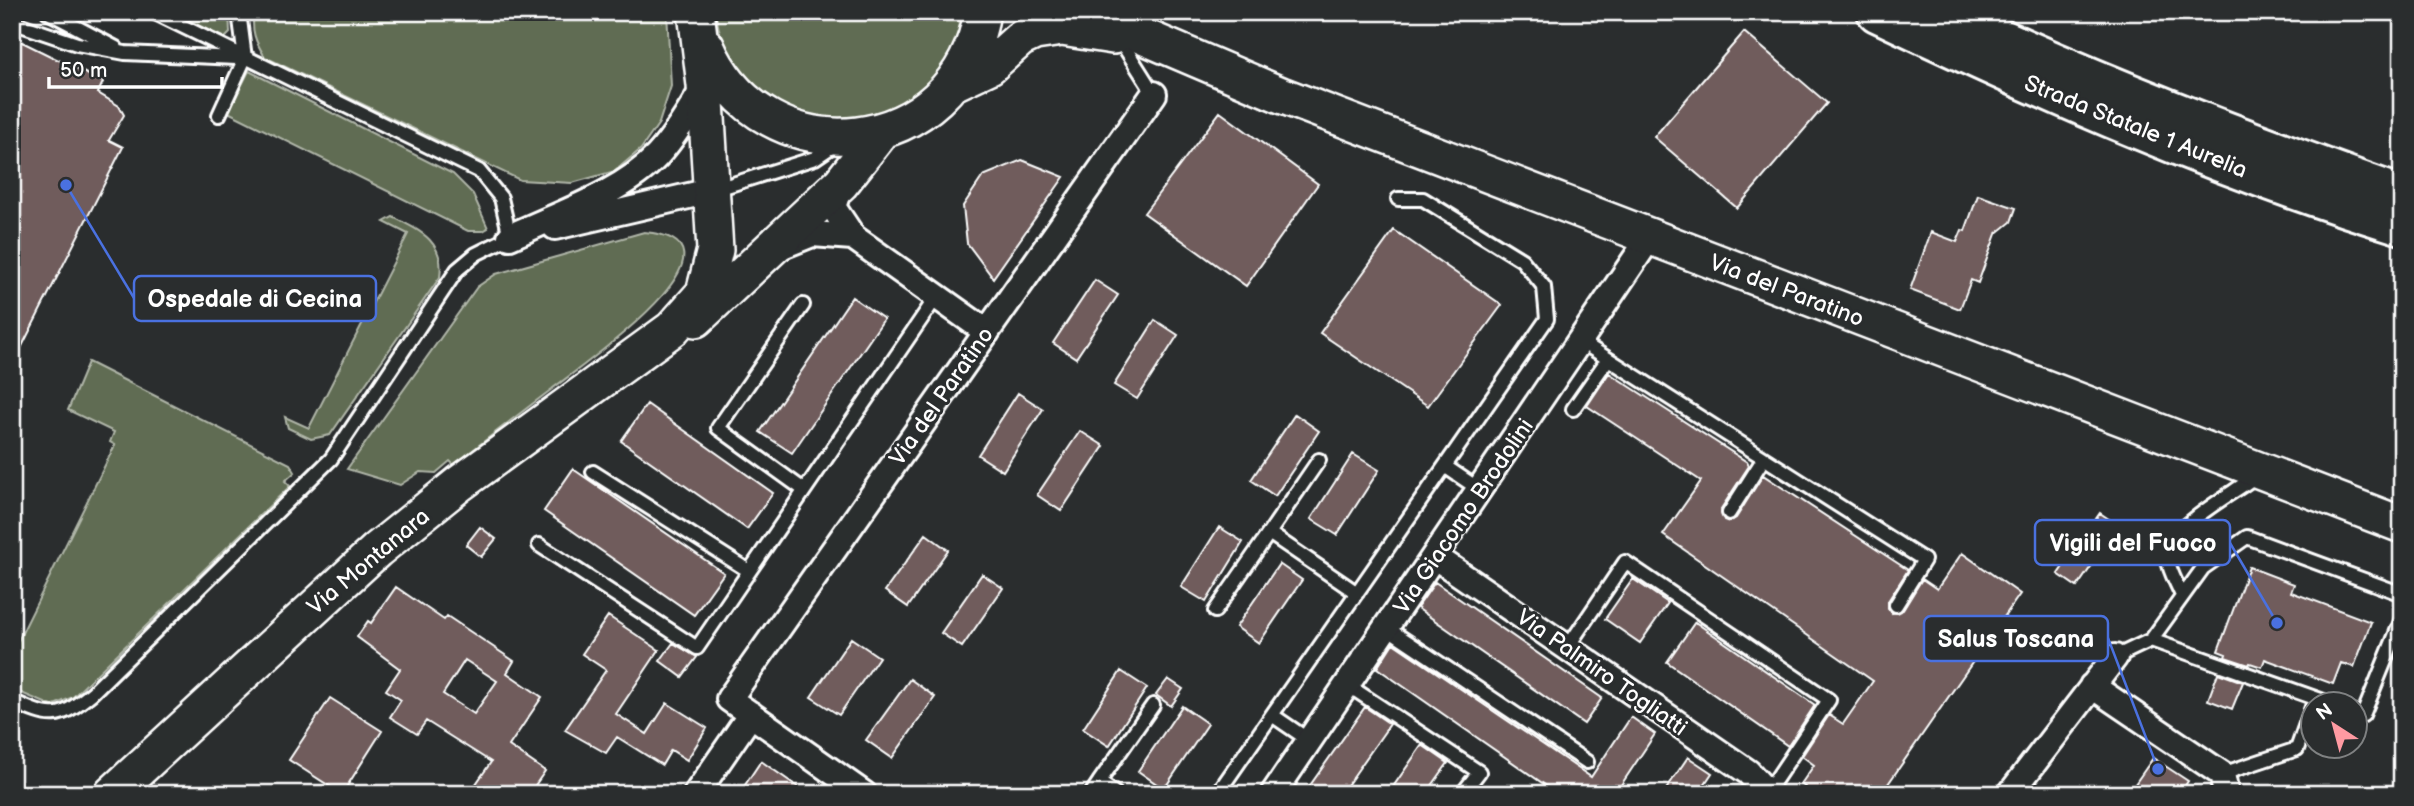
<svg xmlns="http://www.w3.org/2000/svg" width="2414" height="806" font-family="'Balsamiq Sans',sans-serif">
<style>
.green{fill:#616c53;stroke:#b0b6a9;stroke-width:2}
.building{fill:#6f5c5b;stroke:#fff;stroke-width:2;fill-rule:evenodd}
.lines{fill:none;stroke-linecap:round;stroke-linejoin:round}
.lane-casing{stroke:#fff;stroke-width:18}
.street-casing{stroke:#fff;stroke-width:30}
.secondary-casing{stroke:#fff;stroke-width:40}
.highway-casing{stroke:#fff;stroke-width:44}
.lane{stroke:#2a2d2e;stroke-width:12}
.street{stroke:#2a2d2e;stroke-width:24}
.secondary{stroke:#2a2d2e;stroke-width:35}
.highway{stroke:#2a2d2e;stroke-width:38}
.labels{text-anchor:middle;stroke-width:6;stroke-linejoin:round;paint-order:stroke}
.street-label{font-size:23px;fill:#fff;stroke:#2a2d2e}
.leader{fill:none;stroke:#4a71e0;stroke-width:2.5}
.callout-dot{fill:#4a71e0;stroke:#2a2d2e;stroke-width:2.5}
.callout{fill:#2a2d2e;stroke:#4a71e0;stroke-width:2.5}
.callout-label{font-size:24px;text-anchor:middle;font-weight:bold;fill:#fff}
</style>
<rect width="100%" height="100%" fill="#2a2d2e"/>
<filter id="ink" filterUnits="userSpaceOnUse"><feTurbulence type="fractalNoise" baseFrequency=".0143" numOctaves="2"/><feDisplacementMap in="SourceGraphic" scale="14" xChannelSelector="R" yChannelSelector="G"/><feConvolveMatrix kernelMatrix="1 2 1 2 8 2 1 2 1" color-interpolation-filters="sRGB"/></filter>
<g filter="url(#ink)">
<path class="green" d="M 172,12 L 229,12 L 230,33 L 224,39 Z
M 254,12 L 667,12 L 671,86 L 659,123 L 641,149 L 615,171 L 572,183 L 520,180 L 265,57 C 255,41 251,31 254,12 Z
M 715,12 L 974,12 L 961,51 L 900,110 L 837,123 L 775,104 L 743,76 L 721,38 Z
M 249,71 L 453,174 L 473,194 L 488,228 L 483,231 L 468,231 L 228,112 Z
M 393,217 C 421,231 445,242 440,277 L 330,435 L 311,439 L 288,428 L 285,417 L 309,428 L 408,234 L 384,222 Z
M 644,232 C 763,242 577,369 552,389 C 519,414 486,439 454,465 L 450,461 L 436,473 L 420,472 L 400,485 L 347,469 L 477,287 L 496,274 Z
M 88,362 L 290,464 L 295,472 L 285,481 L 290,486 L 73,697 L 52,706 L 12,689 L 12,641 L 17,643 L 115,445 L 110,442 L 114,432 L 68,410 Z"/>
<path class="building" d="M 1744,32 L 1827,103 L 1737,208 L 1654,137 Z
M 12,37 L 103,82 L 98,93 L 119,106 L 124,115 L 109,140 L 123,147 L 12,366 Z
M 1220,112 L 1318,184 L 1246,286 L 1144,213 Z
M 1022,160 L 1064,177 L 993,278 L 967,243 L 963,206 L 983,176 Z
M 1978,195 L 2016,208 L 2011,222 L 1996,234 L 1978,283 L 1971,280 L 1960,309 L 1910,290 L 1931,232 L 1957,242 L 1962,230 L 1965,231 Z
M 1394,230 L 1502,305 L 1428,406 L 1320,333 Z
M 1095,280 L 1118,295 L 1076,358 L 1053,343 Z
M 852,297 L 884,319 L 792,453 L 760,432 Z
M 1155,320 L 1178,335 L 1137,399 L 1114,385 Z
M 1609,373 L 1747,462 L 1749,466 L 1721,509 L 1724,520 L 1729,522 L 1736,518 L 1763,475 L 1908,570 L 1888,601 L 1888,608 L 1892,613 L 1903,610 L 1922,579 L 1937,589 L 1962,553 L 2020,594 L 1881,794 L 1814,794 L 1801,784 L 1814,765 L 1802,756 L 1829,715 L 1843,724 L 1873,681 L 1663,535 L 1701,481 L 1587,406 Z
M 1018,393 L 1043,409 L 1003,471 L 978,455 Z
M 647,404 L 773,493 L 747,529 L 621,441 Z
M 1295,414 L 1319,431 L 1275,496 L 1251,480 Z
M 1080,431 L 1104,446 L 1061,511 L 1037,495 Z
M 1353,454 L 1379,470 L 1337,535 L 1311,519 Z
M 573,469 L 724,573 L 694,615 L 544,511 Z
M 2100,513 L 2119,526 L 2077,587 L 2058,574 Z
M 480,527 L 496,539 L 481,557 L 466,545 Z
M 1219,527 L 1243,542 L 1206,602 L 1181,587 Z
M 926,534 L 948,550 L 908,607 L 885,591 Z
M 1279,564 L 1302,580 L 1259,643 L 1236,627 Z
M 2249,567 L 2294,584 L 2291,592 L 2371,622 L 2354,667 L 2341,663 L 2333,684 L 2265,659 L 2262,667 L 2250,663 L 2249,665 L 2225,657 L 2226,654 L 2218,651 Z
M 982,574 L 1003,588 L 962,647 L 941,633 Z
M 1633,579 L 1668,603 L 1640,643 L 1605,619 Z
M 1435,582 L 1602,698 L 1584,724 L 1417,608 Z
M 396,587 L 444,620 L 447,616 L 514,661 L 507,673 L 542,697 L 509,746 L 545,771 L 529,794 L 469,794 L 491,762 L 426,721 L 417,734 L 390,717 L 401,700 L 386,690 L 400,669 L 357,637 L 368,621 L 371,623 ZM 465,660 L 497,681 L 474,714 L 443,694 Z
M 608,616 L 659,650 L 616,714 L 647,734 L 667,703 L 707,728 L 687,760 L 671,750 L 662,765 L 617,737 L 606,753 L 565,730 L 606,670 L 582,654 Z
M 1695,622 L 1815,705 L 1788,746 L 1667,662 Z
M 851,638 L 879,657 L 839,715 L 811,697 Z
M 673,643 L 697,657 L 682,677 L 660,661 Z
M 1393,643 L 1591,777 L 1631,717 L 1655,734 L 1615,794 L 1558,794 L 1377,668 Z
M 1121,671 L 1147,688 L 1109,746 L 1083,729 Z
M 2218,673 L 2243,682 L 2232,709 L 2208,700 Z
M 910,679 L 935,697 L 892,758 L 866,740 Z
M 1168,679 L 1183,689 L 1171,706 L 1156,695 Z
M 330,698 L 382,731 L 342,794 L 289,760 Z
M 1182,706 L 1208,724 L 1164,789 L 1138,771 Z
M 1365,707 L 1390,724 L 1341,794 L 1304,794 Z
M 1422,745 L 1448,763 L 1426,794 L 1388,794 Z
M 1688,757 L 1712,773 L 1698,794 L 1663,794 Z
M 2153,758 L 2188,781 L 2180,794 L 2128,794 Z
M 761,761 L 808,794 L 739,794 Z"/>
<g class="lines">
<g class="lane-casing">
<path id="lane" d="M 48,12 L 116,48
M 12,22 L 77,44 L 125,53 L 237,58
M 1118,37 L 1154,94
M 219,115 L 245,58 L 239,12
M 714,190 L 815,158 L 837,143
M 803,305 L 718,428 L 804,490
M 1580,341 L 1924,560 L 1896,605
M 1573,409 L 1608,359
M 1319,460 L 1269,533 L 1357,593
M 1446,467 L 1480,490
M 593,472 L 749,571
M 1729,513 L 1764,458
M 539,545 L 697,648 L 937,296
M 2182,596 C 2178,585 2169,571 2168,560 C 2165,527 2234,494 2257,475
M 1215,611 L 1269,533
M 1387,628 L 1587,762
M 2151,640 L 2332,704
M 1567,648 L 1625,562 L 1829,700 L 1766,794
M 2115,657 L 2151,640 L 2203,568 L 2247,537 L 2402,594
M 1349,686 L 1479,772 L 1462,794
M 12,701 C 51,719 58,721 92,693 L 331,459 L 457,270 L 476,254 L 510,237 L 501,198 L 479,171 L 153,12
M 2354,712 L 2363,715 L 2402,619
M 1272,715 L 1310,741
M 2222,774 L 2297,749 L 2312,707
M 1091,794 L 1099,782
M 1116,794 L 1099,782 L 1153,705
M 1217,794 L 1547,319 L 1544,287 L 1522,260 L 1423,199 L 1398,199"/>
</g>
<g class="street-casing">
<path id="street" d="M 841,183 L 833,207 L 853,237 L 987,332
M 555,227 L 710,191
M 510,237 C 556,215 622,193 657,156 C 676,135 691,110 705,85
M 782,246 L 812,234 L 853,237
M 1434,556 L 1748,772 L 1761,786 L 1763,794
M 2092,686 L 2222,774 L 2226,794
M 696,794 L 751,714
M 864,794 L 729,699 L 1154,94
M 1273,794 L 1650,237
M 2010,794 L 2115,657"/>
</g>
<g class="secondary-casing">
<path id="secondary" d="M 1086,12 L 1281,95 L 2402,525
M 706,46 C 764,181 959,160 982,12
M 954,83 L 990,66 L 1020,39 L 1035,32 L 1062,28 L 1113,36
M 696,319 L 841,183 L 882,131
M 112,794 L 377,550 L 459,484 L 672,329 L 704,293 L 715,250 L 705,85 L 696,12"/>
</g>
<g class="highway-casing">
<path id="highway" d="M 1877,12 C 2048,93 2221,170 2402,225
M 1943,12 C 2094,83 2245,140 2402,196"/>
</g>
<use href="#lane" class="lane"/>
<use href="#street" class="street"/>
<use href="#secondary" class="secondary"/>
<use href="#highway" class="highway"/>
</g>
</g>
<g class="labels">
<g class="street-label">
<text transform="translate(2136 126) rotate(22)" y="8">Strada Statale 1 Aurelia</text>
<text transform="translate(1787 290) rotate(21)" y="8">Via del Paratino</text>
<text transform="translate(941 396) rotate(-55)" y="8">Via del Paratino</text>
<text transform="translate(1463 516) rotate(-56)" y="8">Via Giacomo Brodolini</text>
<text transform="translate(368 561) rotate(-40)" y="8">Via Montanara</text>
<text transform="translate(1602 672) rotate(35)" y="8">Via Palmiro Togliatti</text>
</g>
</g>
<path class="leader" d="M66 185L134 298M2277 623L2230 543M2158 769L2108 638"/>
<g class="callout-dot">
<circle cx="66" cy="185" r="7"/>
<circle cx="2277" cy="623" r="7"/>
<circle cx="2158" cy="769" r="7"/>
</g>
<g class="callout">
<rect x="134" y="276" width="242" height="45" rx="7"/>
<rect x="2035" y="520" width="195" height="45" rx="7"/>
<rect x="1924" y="616" width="184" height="45" rx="7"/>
</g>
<g class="callout-label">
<text x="255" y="307">Ospedale di Cecina</text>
<text x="2133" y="551">Vigili del Fuoco</text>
<text x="2016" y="647">Salus Toscana</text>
</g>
<rect width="2414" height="806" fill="none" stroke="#2a2d2e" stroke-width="42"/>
<rect x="21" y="21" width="2372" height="764" fill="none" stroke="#fff" stroke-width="2.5" filter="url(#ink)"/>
<g transform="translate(2334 725) rotate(324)"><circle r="33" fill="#2a2d2e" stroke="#7f8182" stroke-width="2"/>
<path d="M0-5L12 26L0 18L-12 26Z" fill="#ff9aa2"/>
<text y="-10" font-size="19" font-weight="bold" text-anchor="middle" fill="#ffffff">N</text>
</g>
<path d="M49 77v10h173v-10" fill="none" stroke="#ffffff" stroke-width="3.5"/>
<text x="60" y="77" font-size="21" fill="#ffffff" stroke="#2a2d2e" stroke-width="5" paint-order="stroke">50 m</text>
</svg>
